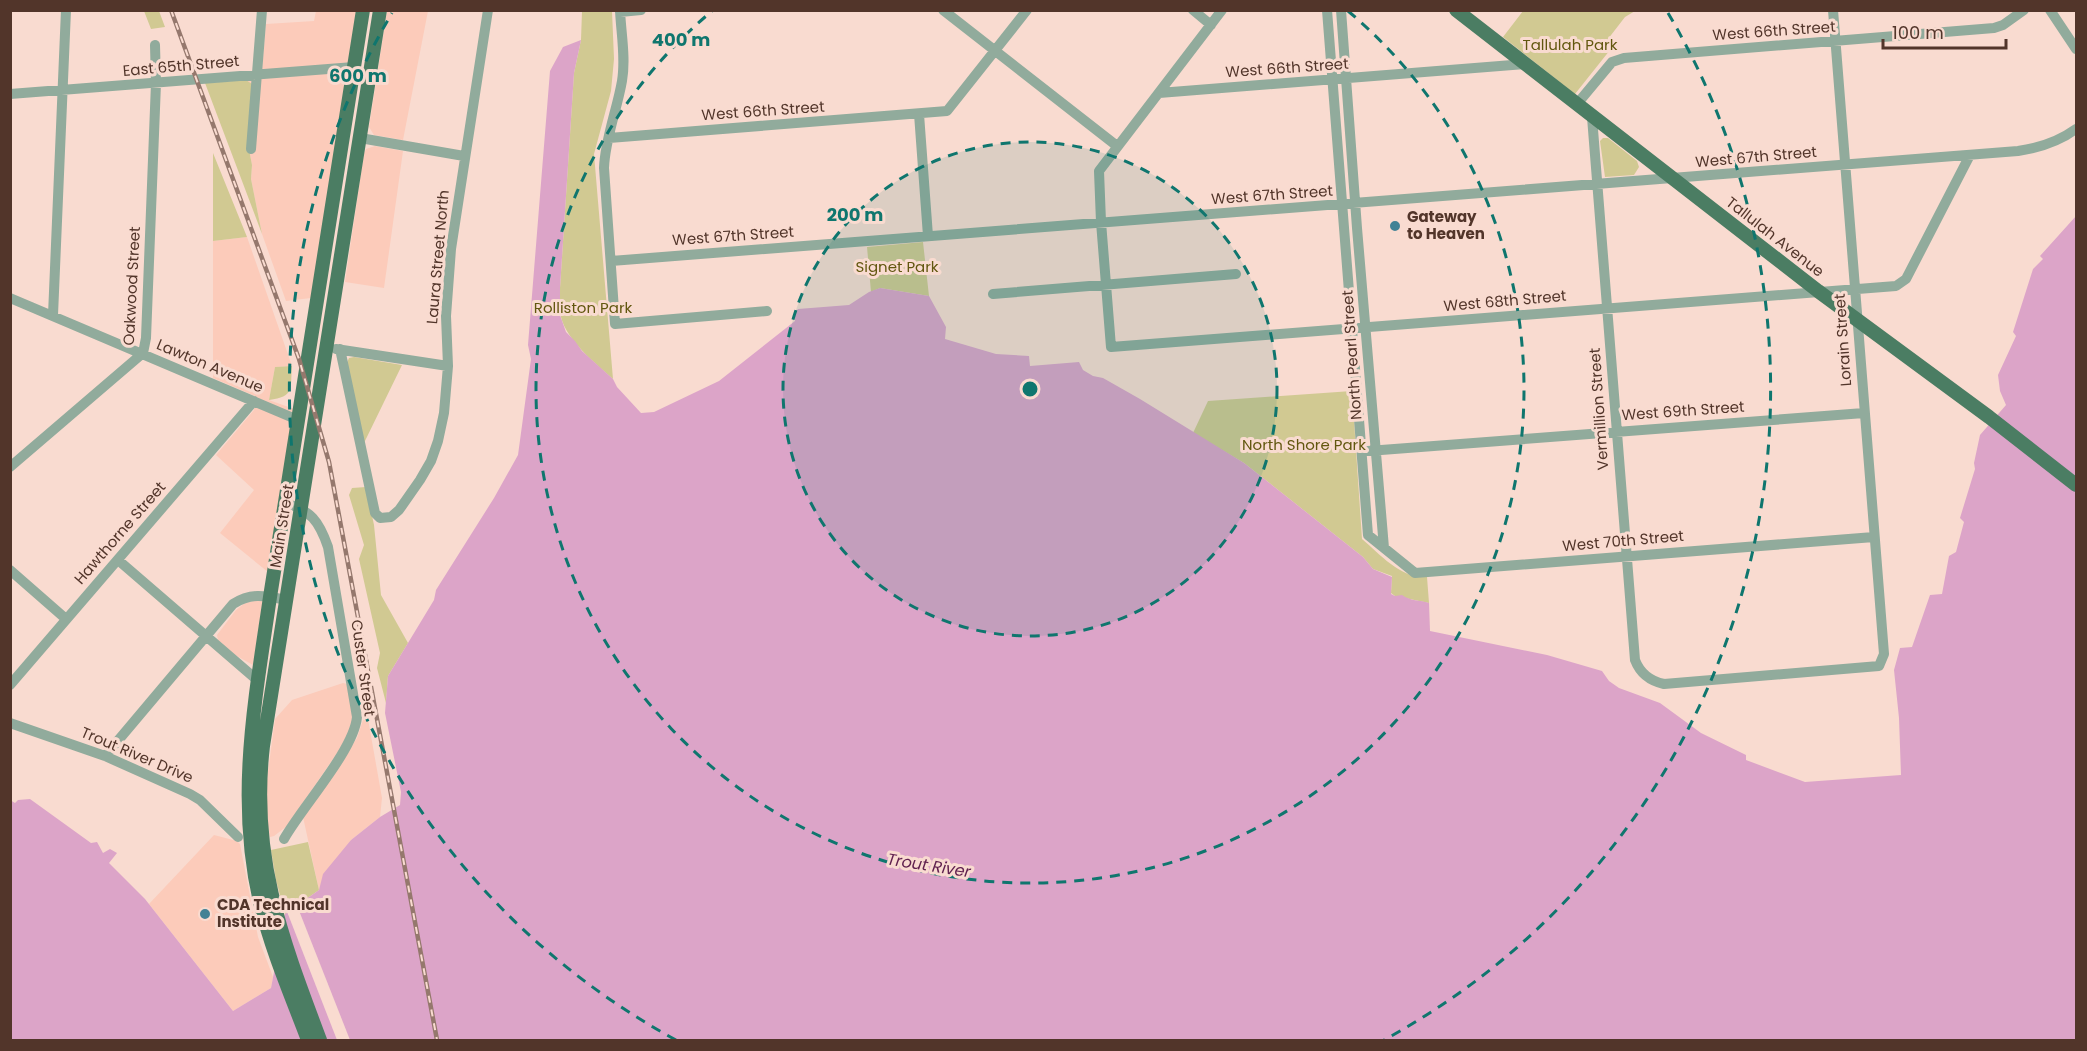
<svg xmlns="http://www.w3.org/2000/svg" width="2087" height="1051" font-family="Poppins,sans-serif">
<style>
.built{fill:#fccbba}
.green{fill:#d1c992}
.water{fill:#dca4c8}
.pier{fill:#f9dbd0}
.lines{fill:none;stroke-linecap:round;stroke-linejoin:round}
.minor{stroke:#91ab9c;stroke-width:10}
.major{stroke:#4b7d63;stroke-width:14}
.rail-casing{stroke:#95786d;stroke-width:4.5}
.rail{stroke:#f9dbd0;stroke-width:2;stroke-dasharray:7;stroke-linecap:butt}
.ring{fill:none;stroke:#0f766e;stroke-width:3;stroke-dasharray:10 8}
.poi-dot{fill:#428295;stroke:#f9dbd0;stroke-width:2}
.labels{text-anchor:middle;stroke-width:6;stroke-linejoin:round;paint-order:stroke}
.street-label{font-size:15px;fill:#52352a;stroke:#f9dbd0}
.park-label{font-size:15px;fill:#62570f;stroke:#f9dbd0}
.poi-label{font-size:15px;font-weight:bold;fill:#52352a;stroke:#f9dbd0;text-anchor:start}
.water-label{font-size:16px;font-style:italic;fill:#61214f;stroke:#f9dbd0}
.centre{fill:#0f766e;stroke:#f9dbd0;stroke-width:3}
.ring-label{font-size:18px;text-anchor:middle;font-weight:bold;fill:#0f766e;stroke:#f9dbd0;stroke-width:6;stroke-linejoin:round;paint-order:stroke}
</style>
<rect width="100%" height="100%" fill="#f9dbd0"/>
<path class="built" d="M 316,11 L 357,11 L 311,298 L 286,301 L 262,234 L 251,179 L 252,165 L 248,144 L 246,80 L 262,70 L 266,24 L 314,21 Z
M 387,11 L 428,11 L 403,140 L 374,135 L 369,127 Z
M 375,146 L 403,151 L 384,288 L 345,282 L 364,153 L 366,149 Z
M 247,237 L 292,366 L 275,367 L 269,400 L 294,409 L 268,572 L 220,533 L 254,490 L 216,455 L 254,410 L 255,396 L 213,378 L 213,241 Z
M 263,599 L 253,665 L 235,655 L 218,640 L 217,635 L 236,610 L 245,603 Z
M 343,683 L 347,684 L 354,717 L 346,740 L 287,826 L 274,836 L 270,837 L 265,808 L 265,794 L 275,719 L 292,700 Z
M 368,719 L 382,798 L 380,817 L 351,840 L 319,890 L 303,817 L 357,738 L 363,720 Z
M 214,835 L 237,841 L 240,844 L 258,937 L 273,977 L 271,988 L 233,1011 L 149,904 Z"/>
<path class="green" d="M 144,11 L 159,11 L 165,27 L 151,29 Z
M 582,11 L 612,11 L 614,59 L 611,91 L 594,154 L 613,379 C 595,363 567,341 561,317 C 558,309 560,298 560,288 L 574,73 L 581,40 Z
M 1523,11 L 1635,11 L 1625,17 L 1608,39 L 1614,45 L 1575,94 L 1503,37 Z
M 246,80 L 252,84 L 248,144 L 252,165 L 251,179 L 262,234 L 205,83 Z
M 1603,138 L 1608,138 L 1637,161 L 1639,167 L 1634,175 L 1605,177 L 1600,141 Z
M 213,153 L 247,237 L 213,241 Z
M 923,242 L 929,296 L 880,288 L 871,292 L 867,247 Z
M 354,357 L 402,365 L 364,443 L 346,365 L 349,358 Z
M 292,366 C 290,390 295,396 269,400 L 275,367 Z
M 1352,391 L 1362,539 C 1381,555 1401,579 1427,577 L 1429,603 L 1395,596 L 1391,593 L 1392,576 L 1373,569 L 1363,557 L 1244,463 L 1193,433 L 1208,401 Z
M 366,487 L 374,525 L 381,595 L 408,643 L 388,676 L 386,703 L 377,668 L 380,653 L 359,559 L 364,545 L 349,495 L 352,488 Z
M 308,842 L 319,890 L 285,914 L 276,880 L 271,850 Z"/>
<path class="water" d="M 581,40 L 574,73 L 560,288 L 560,315 L 566,332 L 575,341 L 582,351 L 613,379 L 617,387 L 641,413 L 654,412 L 719,381 L 795,321 L 795,313 L 798,309 L 849,305 L 869,292 L 880,288 L 929,296 L 946,327 L 945,339 L 996,354 L 1029,356 L 1030,366 L 1079,362 L 1083,370 L 1093,376 L 1103,378 L 1140,399 L 1244,463 L 1363,557 L 1373,569 L 1392,577 L 1391,594 L 1395,596 L 1402,595 C 1410,601 1420,600 1429,603 L 1430,631 L 1547,655 L 1602,671 L 1609,681 L 1619,688 L 1660,703 L 1701,733 L 1746,755 L 1746,760 L 1805,782 L 1901,775 L 1899,718 L 1894,670 L 1900,648 L 1912,647 L 1930,595 L 1942,594 L 1949,556 L 1956,552 L 1964,522 L 1960,518 L 1975,469 L 1974,463 L 1980,435 L 2006,405 L 2000,391 L 1998,375 L 2016,336 L 2013,332 L 2033,269 L 2043,259 L 2040,256 L 2076,216 L 2076,1040 L 11,1040 L 10,800 L 15,803 L 18,800 L 30,799 L 91,843 L 97,842 L 103,853 L 110,849 L 117,853 L 109,863 L 145,899 L 233,1011 L 271,988 L 285,914 L 319,890 L 323,874 L 351,840 L 380,817 L 400,805 L 401,792 L 385,713 L 388,676 L 434,600 L 436,590 L 494,498 L 518,455 L 531,359 L 528,345 L 550,71 L 563,47 Z"/>
<path class="pier" d="M 296,903 L 350,1040 L 337,1040 L 286,909 Z"/>
<g class="lines">
<path class="minor" d="M 620,10 C 621,33 626,58 622,81 C 617,110 605,139 604,168 L 615,324 L 767,311
M 943,10 L 1117,146
M 1193,10 L 1211,25
M 1222,10 L 1099,171 L 1101,222 L 1111,347 L 1896,286 L 1906,279 L 1970,155
M 1327,10 L 1368,535 L 1415,573 L 1874,537
M 1341,10 L 1357,228 L 1384,548
M 2050,10 L 2076,49
M 620,12 L 641,10
M 1159,93 L 1525,64
M 10,94 L 354,67
M 1577,104 L 1612,62 L 1624,58 L 1994,28 L 2003,25 L 2024,10
M 919,114 L 928,236
M 1592,117 L 1635,660 C 1640,673 1650,681 1664,684 L 1879,666 L 1884,654 L 1833,10
M 360,138 L 464,156
M 609,138 L 947,111 L 1027,10
M 251,149 L 262,10
M 611,261 L 2018,151 C 2039,148 2058,142 2076,129
M 993,294 L 1236,274
M 10,298 L 298,420
M 53,315 L 66,10
M 336,349 L 448,366
M 340,349 L 375,513 L 380,518 L 391,517 L 399,510 L 420,480 L 431,461 L 438,441 L 444,413 L 448,366 L 446,316 L 451,249 L 488,10
M 1368,451 L 1864,413
M 10,467 L 143,353 L 146,338 L 156,83 L 155,45
M 118,560 L 257,680
M 10,570 L 66,619
M 10,685 L 254,401
M 10,723 L 105,756 L 190,794 L 200,800 L 238,837
M 105,756 L 233,604 C 252,592 266,596 287,600
M 284,839 C 302,807 354,750 357,717 L 328,547 C 319,521 311,510 284,503"/>
<path class="major" d="M 1456,10 L 1818,291 L 1989,417 L 2076,485
M 308,1040 C 291,995 271,949 260,902 C 236,798 255,700 270,597 L 363,10
M 320,1040 C 282,939 250,857 263,746 L 380,10"/>
<g class="rail-casing">
<path id="rail" d="M 171,10 L 299,359 L 329,462 L 437,1040"/>
</g>
<use href="#rail" class="rail"/>
</g>
<circle cx="1030" cy="389" r="247" fill="#0f766e" fill-opacity=".12"/>
<g class="ring">
<circle cx="1030" cy="389" r="247"/>
<path d="M1348 11A494 494 0 1 1 712 11"/>
<path d="M676 1040A741 741 0 0 1 392 13M1668 13A741 741 0 0 1 1384 1040"/>
</g>
<g class="poi-dot">
<circle cx="1395" cy="226" r="6"/>
<circle cx="205" cy="914" r="6"/>
</g>
<g class="labels">
<g class="street-label">
<text transform="translate(1774 31) rotate(-4)" y="5">West 66th Street</text>
<text transform="translate(181 66) rotate(-5)" y="5">East 65th Street</text>
<text transform="translate(1287 68) rotate(-4)" y="5">West 66th Street</text>
<text transform="translate(763 111) rotate(-4)" y="5">West 66th Street</text>
<text transform="translate(1756 157) rotate(-5)" y="5">West 67th Street</text>
<text transform="translate(1272 195) rotate(-4)" y="5">West 67th Street</text>
<text transform="translate(733 236) rotate(-4)" y="5">West 67th Street</text>
<text transform="translate(1775 237) rotate(38)" y="5">Tallulah Avenue</text>
<text transform="translate(438 257) rotate(-85)" y="5">Laura Street North</text>
<text transform="translate(132 286) rotate(-87)" y="5">Oakwood Street</text>
<text transform="translate(1505 301) rotate(-5)" y="5">West 68th Street</text>
<text transform="translate(1843 340) rotate(-94)" y="5">Lorain Street</text>
<text transform="translate(1352 355) rotate(-94)" y="5">North Pearl Street</text>
<text transform="translate(210 366) rotate(23)" y="5">Lawton Avenue</text>
<text transform="translate(1599 409) rotate(-94)" y="5">Vermillion Street</text>
<text transform="translate(1683 411) rotate(-4)" y="5">West 69th Street</text>
<text transform="translate(282 526) rotate(-81)" y="5">Main Street</text>
<text transform="translate(120 533) rotate(-49)" y="5">Hawthorne Street</text>
<text transform="translate(1623 541) rotate(-5)" y="5">West 70th Street</text>
<text transform="translate(363 668) rotate(82)" y="5">Custer Street</text>
<text transform="translate(137 755) rotate(23)" y="5">Trout River Drive</text>
</g>
<g class="park-label">
<text x="1570" y="50">Tallulah Park</text>
<text x="897" y="272">Signet Park</text>
<text x="583" y="313">Rolliston Park</text>
<text x="1304" y="450">North Shore Park</text>
</g>
<g class="poi-label">
<text x="1407" y="222">Gateway<tspan x="1407" dy="17">to Heaven</tspan></text>
<text x="217" y="910">CDA Technical<tspan x="217" dy="17">Institute</tspan></text>
</g>
<g class="water-label">
<text transform="translate(929 865) rotate(9)" y="6">Trout River</text>
</g>
</g>
<circle cx="1030" cy="389" r="9" class="centre"/>
<g class="ring-label">
<text x="681" y="46">400 m</text>
<text x="358" y="82">600 m</text>
<text x="855" y="221">200 m</text>
</g>
<rect width="2087" height="1051" fill="none" stroke="#52352a" stroke-width="24"/>
<path d="M1883 39v9h123v-9" fill="none" stroke="#52352a" stroke-width="3"/>
<text x="1892" y="39" font-size="18" fill="#52352a" stroke="#f9dbd0" stroke-width="4.5" paint-order="stroke">100 m</text>
</svg>
